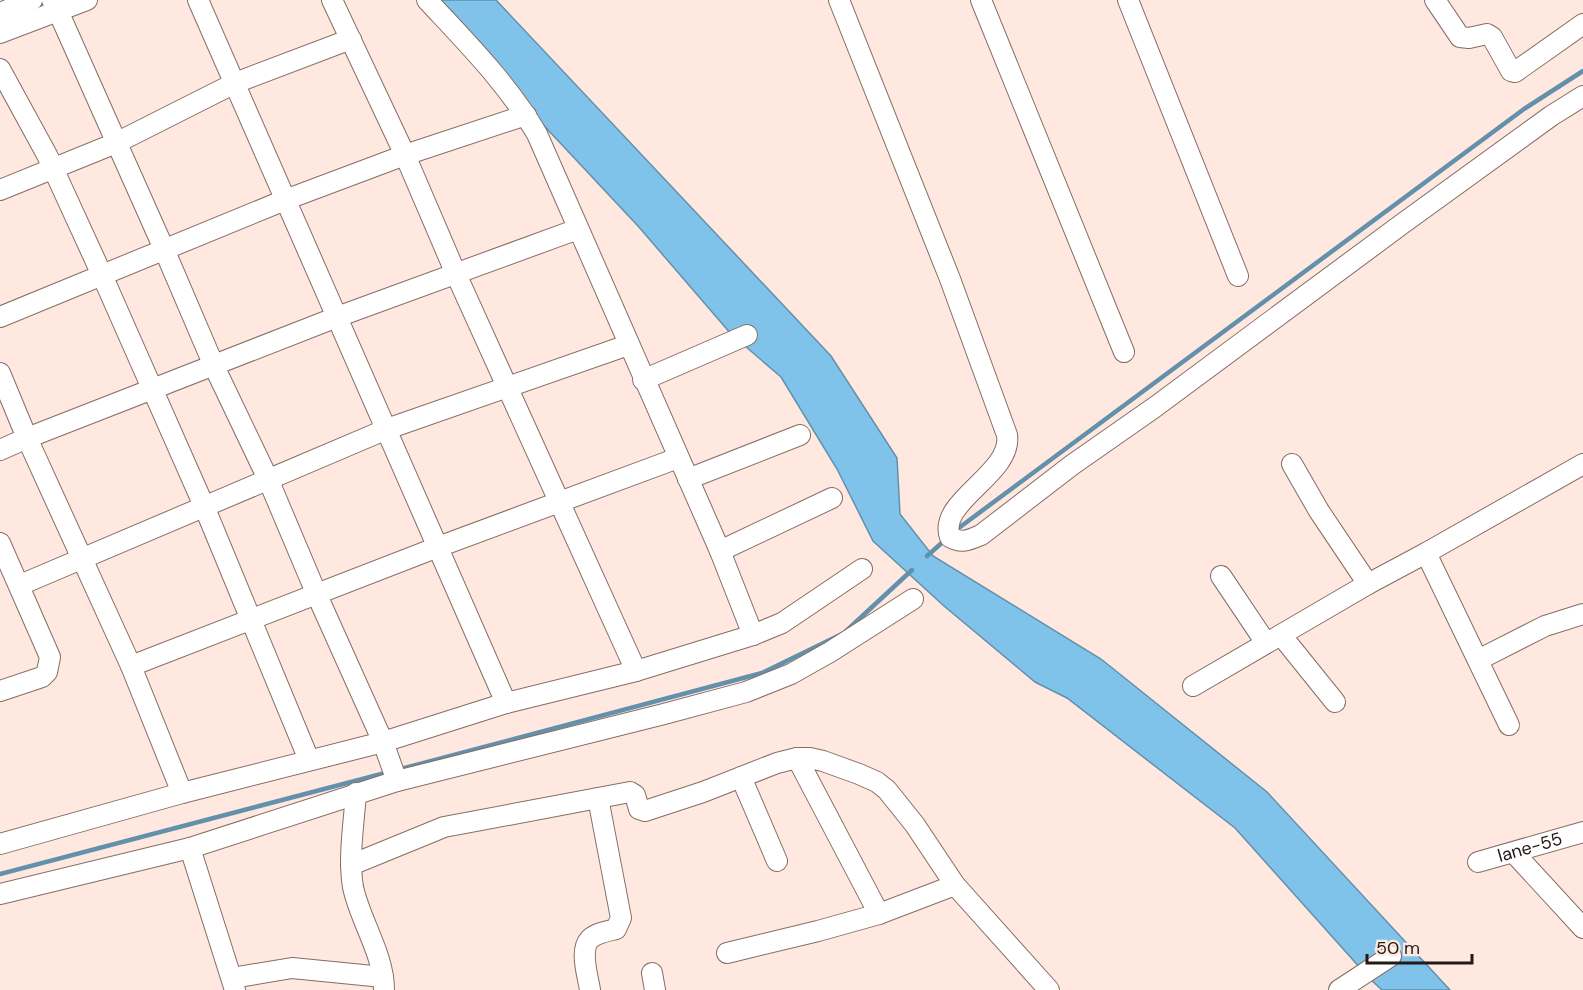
<svg xmlns="http://www.w3.org/2000/svg" width="1583" height="990" font-family="'DM Sans',sans-serif">
<style>
.water{fill:#7fc3eb;stroke:#6390ab;stroke-width:1.5}
.lines{fill:none;stroke-linecap:round;stroke-linejoin:round}
.stream{stroke:#6390ab;stroke-width:4.5}
.minor-casing{stroke:#856d64;stroke-width:22}
.minor{stroke:#fff;stroke-width:20}
.labels{text-anchor:middle;stroke-width:5;stroke-linejoin:round;paint-order:stroke}
.street-label{font-size:18px;fill:#231a17;stroke:#fee8e0}
</style>
<rect width="100%" height="100%" fill="#fee8e0"/>
<path class="water" d="M 435,0 L 496,0 L 831,356 L 897,458 L 900,514 L 933,556 L 1101,659 L 1267,792 L 1450,990 L 1382,990 L 1370,979 L 1235,828 L 1067,698 L 1035,682 L 944,606 L 873,541 L 837,469 L 781,377 L 731,334 L 638,226 L 534,115 Z"/>
<g class="lines">
<path class="stream" d="M 956,530 L 1524,109 L 1583,71
M 927,556 L 945,540
M 397,770 L 762,673 L 844,633 L 912,570
M 0,874 L 389,772"/>
<g class="minor-casing">
<g id="minor">
<path d="M 52,0 L 58,11 L 164,249 L 214,366 L 268,479 L 317,595 L 383,742 L 397,781"/>
<path d="M 198,0 L 506,703"/>
<path d="M 332,0 L 405,155 L 456,274 L 636,671"/>
<path d="M 427,0 C 466,42 508,84 537,134 L 720,551 L 753,635"/>
<path d="M 839,0 L 950,279 L 1007,435 C 1013,474 937,501 950,537 C 962,544 969,540 981,535 L 1072,465 L 1155,407 L 1402,224 L 1551,116 L 1583,96"/>
<path d="M 981,0 L 1124,352"/>
<path d="M 1128,0 L 1238,276"/>
<path d="M 1435,0 L 1460,37 L 1469,38 L 1487,34 L 1492,37 L 1511,71 L 1515,72 L 1583,24"/>
<path d="M 0,13 L 32,0"/>
<path d="M 0,33 L 87,0"/>
<path d="M 0,69 L 47,155 L 102,275 L 204,506 L 309,760"/>
<path d="M 0,190 L 116,143 L 235,83 L 351,39"/>
<path d="M 0,317 L 285,200 L 405,155 L 526,115"/>
<path d="M 0,373 L 27,438 L 131,666 L 182,793"/>
<path d="M 643,380 L 747,335"/>
<path d="M 0,450 L 27,438 L 337,317 L 578,229"/>
<path d="M 1292,464 L 1319,511 L 1368,584"/>
<path d="M 688,479 L 800,435"/>
<path d="M 0,543 L 50,657 L 47,672 L 42,677 L 0,691"/>
<path d="M 720,551 L 832,498"/>
<path d="M 1426,553 L 1509,725"/>
<path d="M 1221,576 L 1266,643"/>
<path d="M 20,585 L 387,429 L 628,345"/>
<path d="M 1281,635 L 1335,702"/>
<path d="M 1478,660 L 1545,626 L 1583,614"/>
<path d="M 131,666 L 438,547 L 678,458"/>
<path d="M 1193,686 L 1368,584 L 1426,553 L 1583,464"/>
<path d="M 797,758 L 879,914"/>
<path d="M 741,777 L 777,861"/>
<path d="M 356,793 C 354,823 348,857 353,887 C 360,921 384,954 384,990"/>
<path d="M 0,844 L 182,793 L 383,742 L 506,703 L 636,671 L 753,635 L 782,623 L 862,569"/>
<path d="M 190,848 L 235,990"/>
<path d="M 1514,853 L 1583,928"/>
<path id="s1" d="M 1478,862 L 1583,832"/>
<path d="M 351,865 L 444,827 L 630,792 L 635,795 L 639,809 L 645,811 L 703,792 L 777,763 L 797,758 L 810,758 L 823,761 L 859,774 L 877,782 L 887,790 L 915,825 L 955,885 L 1049,990"/>
<path d="M 0,894 L 190,848 L 397,781 L 664,714 L 746,692 L 791,674 L 830,652 L 913,599"/>
<path d="M 727,953 L 818,931 L 879,914 L 955,885"/>
<path d="M 652,973 L 655,990"/>
<path d="M 232,978 L 292,968 L 383,977"/>
<path d="M 590,990 C 588,976 579,950 590,939 C 596,933 608,931 616,929 L 621,918 L 598,798"/>
<path d="M 1339,990 L 1391,956"/>
</g>
</g>
<use href="#minor" class="minor"/>
</g>
<g class="labels">
<g class="street-label">
<text dy="6" stroke="none"><textPath href="#s1" startOffset="54">lane-55</textPath></text>
</g>
</g>
<path d="M1367 954v9h105v-9" fill="none" stroke="#231a17" stroke-width="3"/>
<text x="1376" y="954" font-size="18" fill="#231a17" stroke="#fee8e0" stroke-width="4.5" paint-order="stroke">50 m</text>
</svg>
